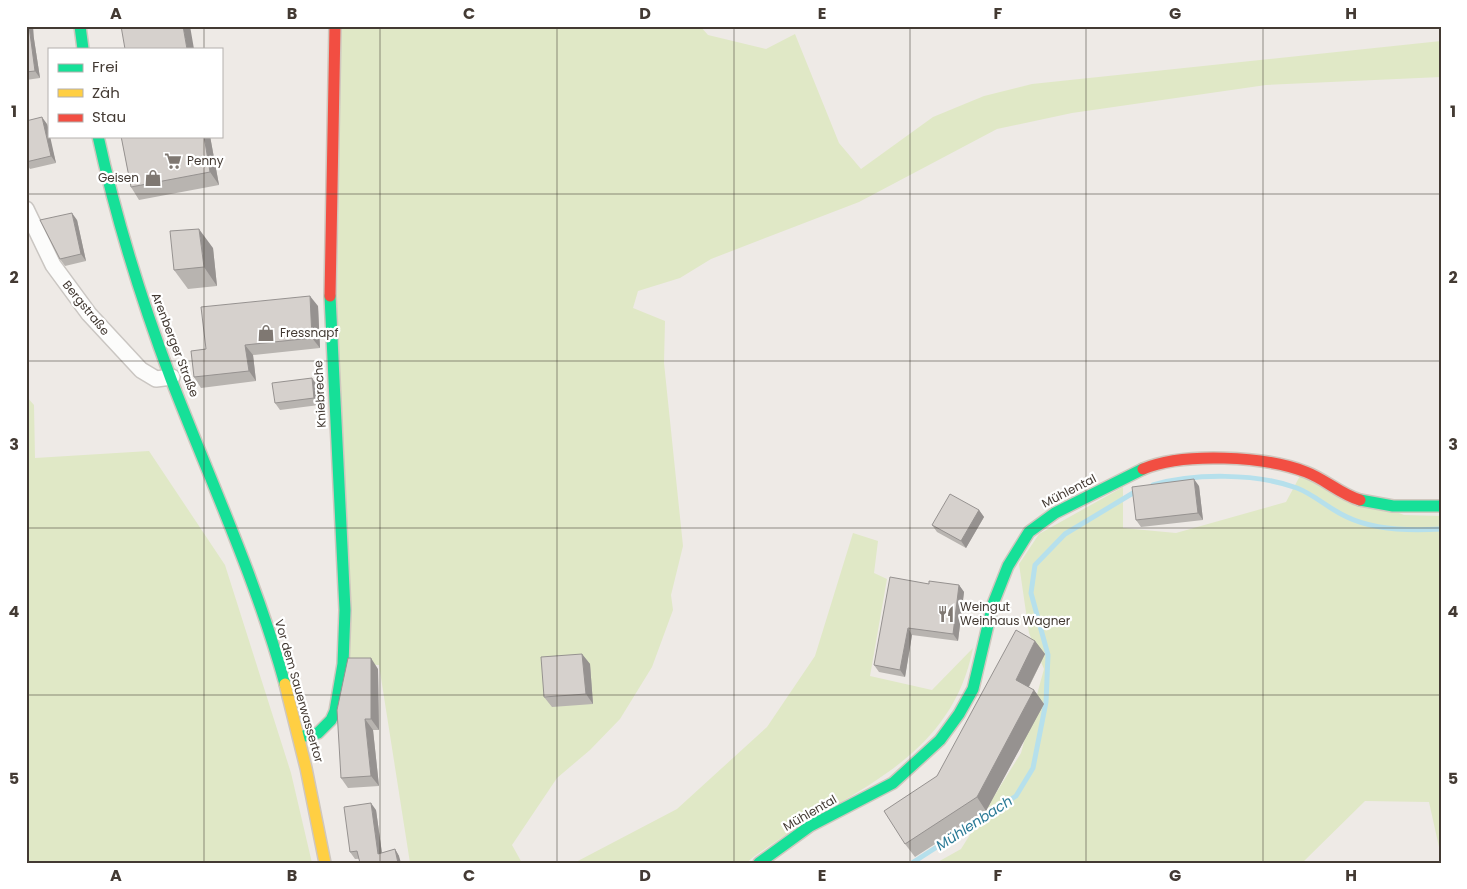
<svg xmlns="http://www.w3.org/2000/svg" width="1467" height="889" font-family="Poppins,sans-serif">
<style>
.green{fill:#e0e8c6}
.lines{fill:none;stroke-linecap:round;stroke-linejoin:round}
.stream{stroke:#b6e0ec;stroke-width:5}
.street-casing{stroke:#cac6c2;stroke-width:18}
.fast-casing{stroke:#cfc7be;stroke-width:14}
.slow-casing{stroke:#cfc7be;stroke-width:14}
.jam-casing{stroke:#cfc7be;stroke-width:14}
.street{stroke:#fcfcfb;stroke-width:15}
.fast{stroke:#16e098;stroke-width:11}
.slow{stroke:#ffcf43;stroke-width:11}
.jam{stroke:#f24e42;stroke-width:11}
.wall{fill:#b8b4b0}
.shaded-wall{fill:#969290}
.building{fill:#d6d1cd;stroke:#969290}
.grid{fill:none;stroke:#433a33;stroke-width:1;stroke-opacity:0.55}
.labels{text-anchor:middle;stroke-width:4.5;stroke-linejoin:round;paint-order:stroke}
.poi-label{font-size:12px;fill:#433a33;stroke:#fff;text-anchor:start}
.street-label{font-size:12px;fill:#433a33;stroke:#fff}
.water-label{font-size:14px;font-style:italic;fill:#2a7a96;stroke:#fff}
.neatline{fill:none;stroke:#433a33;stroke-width:2}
.grid-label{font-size:16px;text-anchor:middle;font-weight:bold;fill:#433a33}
</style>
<rect width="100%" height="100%" fill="#eeeae6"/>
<path class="green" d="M 341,26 L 700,26 L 708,35 L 766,49 L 795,34 L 839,143 L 861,169 L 933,117 L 984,96 L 1032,84 L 1441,41 L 1441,77 L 1266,85 L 1072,113 L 997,129 L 859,202 L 711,259 L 680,278 L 638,291 L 633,308 L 665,321 L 664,363 L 683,546 L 671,595 L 673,610 L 652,667 L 620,719 L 590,750 L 557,778 L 512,845 L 522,863 L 410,863 L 379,665 L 345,664 L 337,303 Z
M 26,396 L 34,405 L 35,458 L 149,451 L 225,565 L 291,773 L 312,863 L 26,863 Z
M 1301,474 L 1404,515 L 1441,516 L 1441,856 L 1429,802 L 1365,801 L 1302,863 L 936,863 L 961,849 L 1021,753 L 1044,669 L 1029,633 L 1019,564 L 1039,534 L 1123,487 L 1123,528 L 1176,533 L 1286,502 Z
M 853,533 L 878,541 L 874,573 L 887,579 L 870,676 L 932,690 L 973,648 C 949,771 831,795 746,863 L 574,863 L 677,809 L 767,727 L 815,656 Z"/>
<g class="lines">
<path class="stream" d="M 1153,485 C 1194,473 1256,473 1297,488 C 1315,495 1329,509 1347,517 C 1374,530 1411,531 1441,529
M 912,863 L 1016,796 L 1033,768 L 1046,702 L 1048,655 L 1031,593 L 1035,565 L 1065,534 L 1138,490"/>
<g class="street-casing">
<path id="street" d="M 26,209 L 53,265 L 89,314 L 141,370 L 156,379 L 172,377"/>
</g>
<g class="fast-casing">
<path id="fast" d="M 80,26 L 83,49
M 98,136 C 116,219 141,299 171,379 C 210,480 256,579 285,684
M 1360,500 L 1393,506 L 1441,506
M 299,737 L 318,733 L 331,720 L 335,711 L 343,664 L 345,610 L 330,296
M 759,863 L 810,826 L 893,783 L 940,740 L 959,714 L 973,689 L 993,604 L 1008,566 L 1029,532 L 1055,513 L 1143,469"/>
</g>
<g class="slow-casing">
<path id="slow" d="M 285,684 L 306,768 L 325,863"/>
</g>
<g class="jam-casing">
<path id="jam" d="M 330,296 L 335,26
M 1143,469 C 1183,452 1265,456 1306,472 C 1325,479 1340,494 1360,500"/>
</g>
<use href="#street" class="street"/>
<use href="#fast" class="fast"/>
<use href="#slow" class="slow"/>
<use href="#jam" class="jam"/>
</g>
<path class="wall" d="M 26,26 L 34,39 L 40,78 L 26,80 Z
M 26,121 L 47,124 L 49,131 L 49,136 L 56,163 L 30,169 L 26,163 Z
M 121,136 L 210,136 L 219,185 L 139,200 L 131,187 Z
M 77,220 L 86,261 L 65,266 L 60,259 Z
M 213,248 L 217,286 L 188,289 L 174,270 Z
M 318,306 L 320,348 L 253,355 L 256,381 L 201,388 L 194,377 L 206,349 Z
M 317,385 L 319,405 L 280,410 L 275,403 Z
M 1199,486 L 1203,520 L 1141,527 L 1136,520 Z
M 979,510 L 984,517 L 966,548 L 937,532 L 932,525 Z
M 929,584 L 959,585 L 964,592 L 958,641 L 912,635 L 905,677 L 879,672 L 874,665 Z
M 1035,641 L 1045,654 L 1029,687 L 1034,690 L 1044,704 L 986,811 L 915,857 L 905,844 Z
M 582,654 L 590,664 L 593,704 L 552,707 L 544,697 Z
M 378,669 L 379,730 L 373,730 L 379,786 L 348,788 L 341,778 Z
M 376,810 L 382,853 L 395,849 L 399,856 L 355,859 L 350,852 Z"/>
<path class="shaded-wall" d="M 29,26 L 33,26 L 34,39 L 40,78 L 35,71 Z
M 183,26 L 190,26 L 194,49 L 187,49 Z
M 42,117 L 47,124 L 49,131 L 49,136 L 50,136 L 56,163 L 51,156 Z
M 204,136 L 210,136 L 219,185 L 210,172 Z
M 72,213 L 77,220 L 86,261 L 81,254 Z
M 199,229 L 213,248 L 217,286 L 204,267 Z
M 310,296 L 318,306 L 320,348 L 312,338 Z
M 245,345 L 253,355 L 256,381 L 249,371 Z
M 312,378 L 317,385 L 319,405 L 314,398 Z
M 1194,479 L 1199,486 L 1203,520 L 1198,513 Z
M 979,510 L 984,517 L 966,548 L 961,541 Z
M 959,585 L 964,592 L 958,641 L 953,634 Z
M 908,628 L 912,635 L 905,677 L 900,670 Z
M 1035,641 L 1045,654 L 1025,694 L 1016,680 Z
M 582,654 L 590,664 L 593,704 L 586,694 Z
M 371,658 L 378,669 L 379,730 L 371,719 Z
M 1034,690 L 1044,704 L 986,811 L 977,797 Z
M 365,719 L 373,730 L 379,786 L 371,776 Z
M 371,803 L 376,810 L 383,861 L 378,854 Z
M 395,849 L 399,856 L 401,863 L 398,863 Z"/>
<path class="building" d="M 26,26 L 29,26 L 35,71 L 26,72 Z
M 121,26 L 183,26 L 187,49 L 125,49 Z
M 42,117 L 51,156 L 26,162 L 26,121 Z
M 121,136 L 204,136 L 210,172 L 131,187 Z
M 72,213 L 81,254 L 60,259 L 40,220 Z
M 199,229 L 204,267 L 174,270 L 170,231 Z
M 310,296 L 312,338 L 245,345 L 249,371 L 194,377 L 191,351 L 206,349 L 201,307 Z
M 312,378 L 314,398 L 275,403 L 272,383 Z
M 1194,479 L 1198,513 L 1136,520 L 1132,487 Z
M 950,494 L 979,510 L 961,541 L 932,525 Z
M 890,577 L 929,584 L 929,581 L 959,585 L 953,634 L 908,628 L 900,670 L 874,665 Z
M 1016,630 L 1035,641 L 1016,680 L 1034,690 L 977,797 L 905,844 L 884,811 L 937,776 Z
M 582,654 L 586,694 L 544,697 L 541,657 Z
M 348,658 L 371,658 L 371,719 L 365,719 L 371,776 L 341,778 L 337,710 Z
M 371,803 L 378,854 L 395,849 L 398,863 L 360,863 L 357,851 L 350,852 L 344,807 Z"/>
<path class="grid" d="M 204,26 L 204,49M 380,26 L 380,863M 557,26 L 557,863M 734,26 L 734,863M 910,26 L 910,863M 1086,26 L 1086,863M 1263,26 L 1263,863M 204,136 L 204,863M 26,194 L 1441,194M 26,361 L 1441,361M 26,528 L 1441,528M 26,695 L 1441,695"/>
<defs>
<g id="supermarket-bare" transform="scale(1.35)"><path d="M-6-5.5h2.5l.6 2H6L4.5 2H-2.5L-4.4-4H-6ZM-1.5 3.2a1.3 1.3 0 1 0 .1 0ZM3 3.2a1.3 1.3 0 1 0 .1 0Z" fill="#7f7872" stroke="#fff" stroke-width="2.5" paint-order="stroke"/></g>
<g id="shop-bare" transform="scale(1.35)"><path d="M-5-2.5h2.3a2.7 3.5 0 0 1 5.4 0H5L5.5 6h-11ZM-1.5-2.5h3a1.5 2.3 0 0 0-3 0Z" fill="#7f7872" stroke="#fff" stroke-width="2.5" paint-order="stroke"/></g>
<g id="restaurant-bare" transform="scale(1.35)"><path d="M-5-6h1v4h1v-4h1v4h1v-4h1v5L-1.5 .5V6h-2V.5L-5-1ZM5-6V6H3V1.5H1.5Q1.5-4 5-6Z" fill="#7f7872" stroke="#fff" stroke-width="2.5" paint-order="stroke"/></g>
</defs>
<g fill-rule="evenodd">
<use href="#supermarket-bare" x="173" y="161"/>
<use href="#shop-bare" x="153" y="178"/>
<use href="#shop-bare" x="266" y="333"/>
<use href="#restaurant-bare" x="946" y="614"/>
</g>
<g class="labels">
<g class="poi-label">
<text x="187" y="165">Penny</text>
<text x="139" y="182" text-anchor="end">Geisen</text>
<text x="280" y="337">Fressnapf</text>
<text x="960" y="611">Weingut<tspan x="960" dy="14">Weinhaus Wagner</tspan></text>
</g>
<g class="street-label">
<text transform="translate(86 308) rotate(51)" y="4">Bergstraße</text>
<text transform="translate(175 345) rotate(69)" y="4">Arenberger Straße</text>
<text transform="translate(320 394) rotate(-93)" y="4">Kniebreche</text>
<text transform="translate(1069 491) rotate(-27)" y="4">Mühlental</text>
<text transform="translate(299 691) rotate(74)" y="4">Vor dem Sauerwassertor</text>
<text transform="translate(810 813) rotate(-30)" y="4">Mühlental</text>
</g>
<g class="water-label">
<text transform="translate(974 823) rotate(-33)" y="5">Mühlenbach</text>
</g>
</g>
<rect width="1467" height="889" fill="none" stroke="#ffffff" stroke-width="55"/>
<rect x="48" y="48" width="175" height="90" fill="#ffffff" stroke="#b4b0ad"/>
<rect x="58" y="64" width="25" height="8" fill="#16e098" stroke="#b4b0ad"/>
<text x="92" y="72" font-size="15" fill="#433a33">Frei</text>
<rect x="58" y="89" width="25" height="8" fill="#ffcf43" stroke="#b4b0ad"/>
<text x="92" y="98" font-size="15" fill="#433a33">Zäh</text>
<rect x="58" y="114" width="25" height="8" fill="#f24e42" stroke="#b4b0ad"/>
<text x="92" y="122" font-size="15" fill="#433a33">Stau</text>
<rect x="28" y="28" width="1412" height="834" class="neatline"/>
<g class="grid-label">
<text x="116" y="19">A</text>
<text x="292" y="19">B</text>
<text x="469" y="19">C</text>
<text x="645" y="19">D</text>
<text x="822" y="19">E</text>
<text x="998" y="19">F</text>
<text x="1175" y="19">G</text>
<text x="1351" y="19">H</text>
<text x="14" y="117">1</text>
<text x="1453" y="117">1</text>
<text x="14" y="283">2</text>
<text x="1453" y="283">2</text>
<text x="14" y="450">3</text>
<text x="1453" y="450">3</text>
<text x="14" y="617">4</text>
<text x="1453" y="617">4</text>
<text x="14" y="784">5</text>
<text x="1453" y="784">5</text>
<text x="116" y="881">A</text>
<text x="292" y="881">B</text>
<text x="469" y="881">C</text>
<text x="645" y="881">D</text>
<text x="822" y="881">E</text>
<text x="998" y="881">F</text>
<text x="1175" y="881">G</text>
<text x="1351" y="881">H</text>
</g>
</svg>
